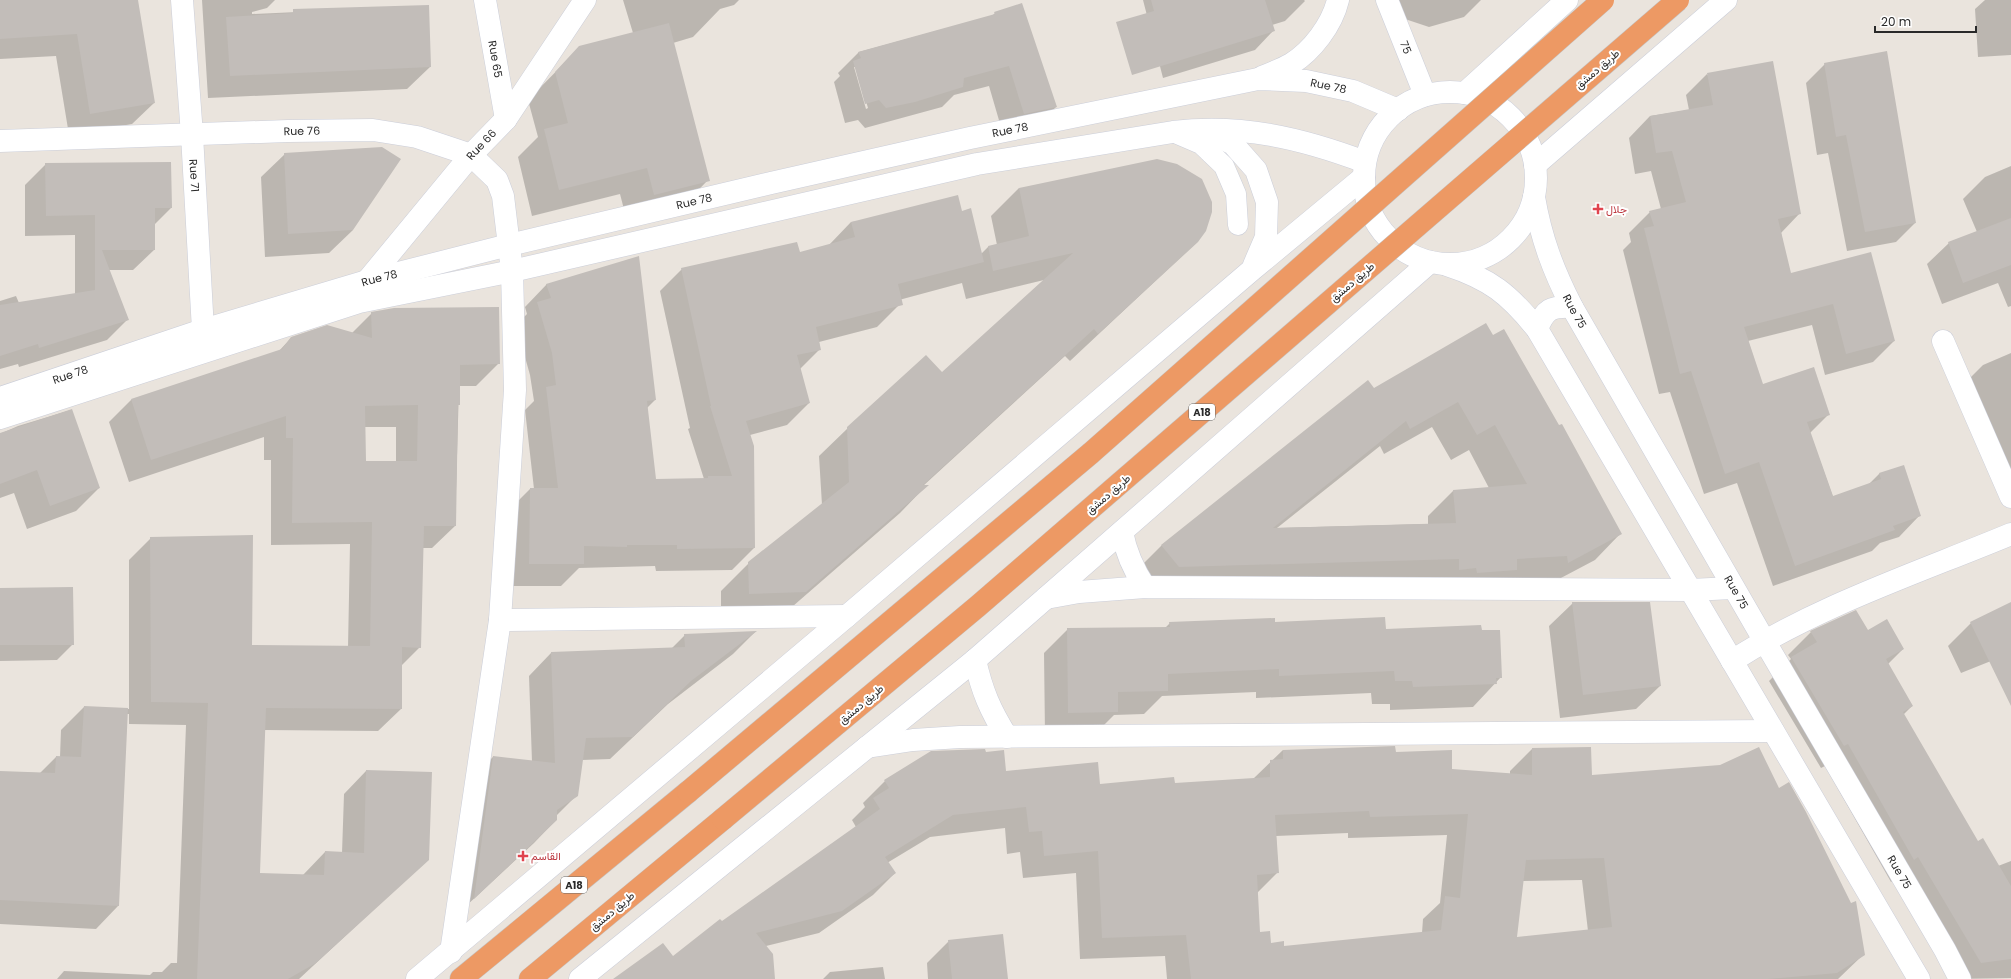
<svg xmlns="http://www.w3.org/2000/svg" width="2011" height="979" font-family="Poppins,Vazirmatn,sans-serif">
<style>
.shadow{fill:#0003;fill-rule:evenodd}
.building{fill:#c2bdb9;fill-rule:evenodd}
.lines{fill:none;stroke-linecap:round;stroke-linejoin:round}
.lane-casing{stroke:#cbced9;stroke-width:21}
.street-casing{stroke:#cbced9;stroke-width:23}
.secondary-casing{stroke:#cbced9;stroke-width:23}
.highway-casing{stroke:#c3c3c3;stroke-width:23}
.lane{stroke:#fff;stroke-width:20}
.street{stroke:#fff;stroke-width:22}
.secondary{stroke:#fff;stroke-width:22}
.highway{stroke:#ed9964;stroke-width:22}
.highway-bridge-casing{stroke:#c3c3c3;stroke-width:23;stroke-linecap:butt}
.highway-bridge{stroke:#ed9964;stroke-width:22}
.health-dot{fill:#e0444e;stroke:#fff;stroke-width:1.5}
.labels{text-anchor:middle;stroke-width:4;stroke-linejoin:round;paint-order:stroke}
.shield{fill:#fff;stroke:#696969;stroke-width:1}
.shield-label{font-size:10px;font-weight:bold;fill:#292929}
.street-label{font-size:11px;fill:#292929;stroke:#fff}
.health-label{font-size:11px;fill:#be3a42;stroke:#fff;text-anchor:start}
</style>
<rect width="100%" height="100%" fill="#eae4dd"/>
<path class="shadow" d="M 0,0 L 135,0 L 154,103 L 132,124 L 69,135 L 56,56 L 0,59 Z
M 202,0 L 275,0 L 267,8 L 252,12 L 252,14 L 428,6 L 430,67 L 407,89 L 208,98 Z
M 623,0 L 739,0 L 734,5 L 720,9 L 693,37 L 673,43 L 708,180 L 681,208 L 627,221 L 620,194 L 532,216 L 518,157 L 538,137 L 528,100 L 580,47 L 633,33 Z
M 1143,0 L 1304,0 L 1305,1 L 1285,21 L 1272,25 L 1274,30 L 1255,50 L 1163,78 Z
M 1391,0 L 1481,0 L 1464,17 L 1429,27 L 1396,16 Z
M 1985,0 L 2011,0 L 2011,55 L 1978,57 L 1975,9 Z
M 995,13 L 1056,107 L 1036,127 L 1003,134 L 989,86 L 954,95 L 942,107 L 865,128 L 858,120 L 845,123 L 834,82 L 840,76 L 838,73 L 859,52 L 992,16 ZM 854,67 L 856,67 L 868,108 L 866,109 Z
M 1825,64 L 1915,223 L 1896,242 L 1847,251 L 1828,153 L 1817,155 L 1806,83 Z
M 1707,74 L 1800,213 L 1781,233 L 1790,275 L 1894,341 L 1873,362 L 1825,375 L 1812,325 L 1748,341 L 1762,385 L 1829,414 L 1810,433 L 1833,497 L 1868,485 L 1879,474 L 1903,466 L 1920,515 L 1899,537 L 1880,543 L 1872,551 L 1773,586 L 1737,483 L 1704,494 L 1670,392 L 1659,394 L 1623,250 L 1631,242 L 1629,233 L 1650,212 L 1661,209 L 1651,171 L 1635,174 L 1629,138 L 1650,116 L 1689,110 L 1686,95 Z
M 285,154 L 353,230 L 329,253 L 265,257 L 261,177 Z
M 46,164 L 171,208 L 154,225 L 154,250 L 133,270 L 108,270 L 128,319 L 107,340 L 19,367 L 18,364 L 0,369 L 0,301 L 16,296 L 19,303 L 75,294 L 75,235 L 25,236 L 25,185 Z
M 2011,166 L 2011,306 L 2008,307 L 1998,283 L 1942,304 L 1927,264 L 1949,243 L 1977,232 L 1963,199 L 1985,177 Z
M 1019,188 L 1198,241 L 1070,361 L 1065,356 L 923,486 L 926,486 L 900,513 L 777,620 L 721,622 L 721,591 L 749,563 L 822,505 L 819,456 L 848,428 L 942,374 L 1044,280 L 966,299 L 962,283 L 899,300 L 899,305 L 877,327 L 819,342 L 820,349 L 800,369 L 809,403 L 787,425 L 750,435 L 754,548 L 732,570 L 656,571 L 655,566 L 579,568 L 561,586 L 507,586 L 508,511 L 530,489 L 534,489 L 525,410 L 534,401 L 530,375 L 516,325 L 527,314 L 525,307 L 547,284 L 655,400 L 647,408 L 655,480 L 704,479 L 688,429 L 690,428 L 660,291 L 682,269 L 799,253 L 829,245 L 851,222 L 962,212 L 981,254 L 988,247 L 997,245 L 991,216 Z
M 372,313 L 499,363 L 476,386 L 459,386 L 455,526 L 432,548 L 422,548 L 420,647 L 401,666 L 401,709 L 378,731 L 264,730 L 259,874 L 303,875 L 325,852 L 342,853 L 344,794 L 366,771 L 428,859 L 299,979 L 57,979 L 64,971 L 150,975 L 153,972 L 162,972 L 171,963 L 177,963 L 186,725 L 129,724 L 129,714 L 127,714 L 118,906 L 96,929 L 0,924 L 0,772 L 40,773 L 56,757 L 60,757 L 61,730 L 84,707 L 129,709 L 129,560 L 151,538 L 251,646 L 348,647 L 350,544 L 271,545 L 271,460 L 264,460 L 264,437 L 129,482 L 109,422 L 131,400 L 279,351 L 291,338 L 352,333 ZM 364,427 L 396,427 L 396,462 L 365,462 Z
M 1492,336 L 1620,534 L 1595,560 L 1542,588 L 1153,592 L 1136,571 L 1162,545 L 1374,389 ZM 1432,427 L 1451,460 L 1469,450 L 1489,488 L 1453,491 L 1428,516 L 1428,524 L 1277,528 L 1380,446 L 1384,454 Z
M 2011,353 L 2011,492 L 1959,389 L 1983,365 Z
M 71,410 L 99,488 L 76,511 L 27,529 L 14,493 L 0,498 L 0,434 L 18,426 Z
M 0,589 L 73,644 L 57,660 L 0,661 Z
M 1573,603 L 1660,686 L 1636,709 L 1560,718 L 1549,626 Z
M 2011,604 L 2011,653 L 1961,673 L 1948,646 L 1971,623 Z
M 1170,623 L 1274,624 L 1385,630 L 1501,677 L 1473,707 L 1390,710 L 1390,704 L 1372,704 L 1371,693 L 1256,698 L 1256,692 L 1162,696 L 1144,714 L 1114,715 L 1094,735 L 1045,735 L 1044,653 L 1068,629 L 1165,628 Z
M 1868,631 L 1903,649 L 1888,664 L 1912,706 L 1903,715 L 1977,842 L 1998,866 L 2011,861 L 2011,978 L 1954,979 L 1895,879 L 1891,882 L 1825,766 L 1821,768 L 1769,681 L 1791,659 L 1788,655 L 1811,632 Z
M 755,632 L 733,654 L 668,704 L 610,759 L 582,760 L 577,795 L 556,816 L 556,820 L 534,843 L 452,919 L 470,779 L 493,757 L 532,762 L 529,676 L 551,653 L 671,649 L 685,635 Z
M 1532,749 L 1591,776 L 1864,954 L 1838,979 L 1167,979 L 1165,956 L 1080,959 L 1076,873 L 1023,878 L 1020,852 L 1007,854 L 1005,828 L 930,837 L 887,863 L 895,873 L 873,895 L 819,933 L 766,946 L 774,979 L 615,979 L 672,958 L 856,827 L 852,820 L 865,807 L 863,803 L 885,781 L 1005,772 L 1099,785 L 1174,784 L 1253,779 L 1283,750 L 1395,753 L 1451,770 L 1510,774 L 1510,771 ZM 1348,833 L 1348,838 L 1447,835 L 1440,903 L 1423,919 L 1422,933 L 1283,947 L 1270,944 L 1259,933 L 1257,893 L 1278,872 L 1276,836 ZM 1582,880 L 1588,931 L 1516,938 L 1522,881 Z
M 949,941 L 1007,979 L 928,979 L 927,963 Z
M 883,967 L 885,979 L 823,979 L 830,972 Z"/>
<path class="building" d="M 0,0 L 138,0 L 155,103 L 90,114 L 77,34 L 0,39 Z
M 1151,0 L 1265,0 L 1275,31 L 1132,75 L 1116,22 L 1154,11 Z
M 1022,3 L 1057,107 L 1024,114 L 1009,66 L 964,78 L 963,87 L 915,102 L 886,108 L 879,100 L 865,104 L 853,61 L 861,58 L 858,52 L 995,14 L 994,12 Z
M 429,5 L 431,67 L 230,76 L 226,17 L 293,13 L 293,9 Z
M 669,23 L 710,181 L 654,195 L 647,168 L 559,190 L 544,129 L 568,123 L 555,72 L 579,46 Z
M 1887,51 L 1916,223 L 1865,232 L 1846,135 L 1836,137 L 1824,63 Z
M 1773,61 L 1801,214 L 1778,219 L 1791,273 L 1871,252 L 1895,341 L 1846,354 L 1833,304 L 1744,327 L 1763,384 L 1814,367 L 1830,415 L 1807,422 L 1833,496 L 1881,479 L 1879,473 L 1904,465 L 1921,516 L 1893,526 L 1895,530 L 1795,566 L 1759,462 L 1725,474 L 1691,371 L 1680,374 L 1644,228 L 1654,226 L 1649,211 L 1686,202 L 1672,151 L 1656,153 L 1650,116 L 1713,105 L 1707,73 Z
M 382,147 L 401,159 L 353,230 L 288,234 L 284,153 Z
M 1157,159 L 1177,164 L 1202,179 L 1212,202 L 1212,212 L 1206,231 L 1198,242 L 1098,334 L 1094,329 L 923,485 L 929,485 L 806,592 L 749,594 L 748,562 L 849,482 L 847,427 L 926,355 L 942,372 L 1073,253 L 993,271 L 988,246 L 1029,236 L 1019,188 Z
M 171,162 L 172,208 L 155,208 L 155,250 L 102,250 L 129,320 L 39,348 L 38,344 L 0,356 L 0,305 L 95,290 L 95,215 L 46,216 L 45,163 Z
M 958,195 L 962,211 L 971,208 L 984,262 L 898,284 L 903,305 L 816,327 L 821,350 L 797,355 L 810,403 L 746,421 L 754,446 L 755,548 L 677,549 L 677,545 L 627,545 L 627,547 L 584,546 L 584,564 L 529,564 L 530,488 L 558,488 L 546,387 L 556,385 L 552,353 L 537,302 L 551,298 L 546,284 L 639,256 L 656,400 L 647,401 L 656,479 L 708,478 L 708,476 L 732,476 L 710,406 L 711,406 L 681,268 L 797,242 L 800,252 L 855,237 L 851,222 Z
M 2011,218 L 2011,265 L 1963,283 L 1948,242 Z
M 499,307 L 500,364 L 460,365 L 460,405 L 458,405 L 456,526 L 424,526 L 421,648 L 402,647 L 402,709 L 266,708 L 260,873 L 324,875 L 325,851 L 364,853 L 366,770 L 432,772 L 429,860 L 316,963 L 288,979 L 197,979 L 208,703 L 151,702 L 150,537 L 253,535 L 252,645 L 370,646 L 372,522 L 292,523 L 293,438 L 286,438 L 286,416 L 151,460 L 131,399 L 282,349 L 291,337 L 327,325 L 372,338 L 371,312 L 394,308 ZM 418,405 L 417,461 L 366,461 L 365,406 Z
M 1486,323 L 1493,335 L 1504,329 L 1559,425 L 1562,424 L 1622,534 L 1568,563 L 1567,556 L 1517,559 L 1517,570 L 1477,573 L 1476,568 L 1459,570 L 1459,559 L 1179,567 L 1161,545 L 1368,380 L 1374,388 ZM 1458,402 L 1477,435 L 1495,425 L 1527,484 L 1453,490 L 1456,523 L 1273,528 L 1406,421 L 1410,429 Z
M 72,409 L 100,488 L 50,506 L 37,470 L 0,484 L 0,433 Z
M 73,587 L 74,645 L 0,645 L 0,588 Z
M 1572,602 L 1650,602 L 1661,686 L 1583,695 Z
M 2011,602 L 2011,706 L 1970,622 Z
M 1856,610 L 1868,630 L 1887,619 L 1904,649 L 1886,659 L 1913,706 L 1903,712 L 1978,841 L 1983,838 L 2011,886 L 2011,959 L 1981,963 L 1918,857 L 1914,860 L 1848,744 L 1844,746 L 1791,657 L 1817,642 L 1810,631 Z
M 1385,617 L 1386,629 L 1481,625 L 1482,630 L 1500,630 L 1502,678 L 1496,678 L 1497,684 L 1413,687 L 1412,681 L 1395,681 L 1394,671 L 1279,676 L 1279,669 L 1168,674 L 1168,691 L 1118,692 L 1118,712 L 1068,713 L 1067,628 L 1170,627 L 1169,622 L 1275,618 L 1275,622 Z
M 757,631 L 691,681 L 633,737 L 586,738 L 578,796 L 557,810 L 557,820 L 474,899 L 493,756 L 555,763 L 551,652 L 685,647 L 684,634 Z
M 84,706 L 128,708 L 119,906 L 0,900 L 0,771 L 55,773 L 56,756 L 81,757 Z
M 1395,746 L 1396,752 L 1452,750 L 1452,769 L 1532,775 L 1532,748 L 1591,747 L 1592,775 L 1720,765 L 1759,747 L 1779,788 L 1789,782 L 1806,812 L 1851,903 L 1856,901 L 1865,955 L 1837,973 L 1768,979 L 1191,979 L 1186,935 L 1102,938 L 1098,851 L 1044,856 L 1042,831 L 1029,832 L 1026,807 L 953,815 L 885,857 L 896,873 L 842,911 L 756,933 L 773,954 L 775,979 L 613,979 L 663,943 L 673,956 L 720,919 L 722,921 L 880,809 L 873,798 L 889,788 L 884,780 L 931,751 L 985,749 L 986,752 L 1004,750 L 1006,771 L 1098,762 L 1100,784 L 1174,777 L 1175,783 L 1270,777 L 1270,760 L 1283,759 L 1283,750 ZM 1369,811 L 1370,817 L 1468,814 L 1460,898 L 1445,896 L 1441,930 L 1284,946 L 1284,941 L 1271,943 L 1270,931 L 1260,932 L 1257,875 L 1279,873 L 1275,815 ZM 1604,858 L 1612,927 L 1517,937 L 1526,860 Z
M 1003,934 L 1008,979 L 952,979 L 948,940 Z"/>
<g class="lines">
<g class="lane-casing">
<path id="lane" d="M 1173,132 L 1201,144 L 1224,166 L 1236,194 L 1238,225"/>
</g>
<g class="street-casing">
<g id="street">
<path id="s1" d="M 182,0 L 192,135 L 203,330 L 207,348"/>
<path id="s2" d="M 485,0 L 506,119"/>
<path id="s3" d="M 0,141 L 288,131 L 373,130 L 417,137 L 471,155 L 497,180 L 503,196 L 512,271 L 515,390 L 500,620 L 451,952"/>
<path id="s4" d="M 367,281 L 471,155 L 506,119 L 585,0"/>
<path d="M 1943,341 L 2011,497"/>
<path d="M 1122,532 C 1126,553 1133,569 1145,587"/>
<path d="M 1046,598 L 1079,592 L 1145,587 L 1690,590 L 1733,588"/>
<path d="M 500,620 L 847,616"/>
<path d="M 975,660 C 982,691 990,710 1007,737"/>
<path d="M 1732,661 C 1817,606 1917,573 2011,534"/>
<path d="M 867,747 L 913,740 L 960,737 L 1773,731"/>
</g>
</g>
<g class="secondary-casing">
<g id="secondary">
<path id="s5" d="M 1387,0 L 1425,95"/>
<path d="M 1262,77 C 1272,73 1282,69 1291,64 C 1312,51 1332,25 1338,0"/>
<circle cx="1450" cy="178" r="86"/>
<path d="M 1465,93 L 1567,0"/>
<path d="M 1209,132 L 1233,144 L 1256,170 L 1267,202 L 1266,237 L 1254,265"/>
<path d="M 1535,165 L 1726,0"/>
<path id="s6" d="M 1534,197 C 1541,238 1553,270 1572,307 L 1764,640 L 1945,950 L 1960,979"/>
<path d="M 1447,265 C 1490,279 1509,294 1537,329 L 1919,979"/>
<path d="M 1537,329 C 1545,309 1551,306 1572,307"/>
<path id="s7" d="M 0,398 L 203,330 L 367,281 L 509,245 L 771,183 L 970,138 L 1258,79 L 1306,81 L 1353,91 L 1398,110"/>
<path d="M 0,418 L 359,302 L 512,271 L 977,164 L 1173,132 C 1242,124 1301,138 1365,162"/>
<path d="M 417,979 L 847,616 L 1253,269 L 1364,177"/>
<path d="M 580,979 L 975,660 L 1430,262"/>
</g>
</g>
<g class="highway-casing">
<path id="highway" d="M 461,979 L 688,792
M 530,979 L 723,819"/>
</g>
<use href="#lane" class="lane"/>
<use href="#street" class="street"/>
<use href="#secondary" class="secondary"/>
<use href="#highway" class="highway"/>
<g class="highway-bridge-casing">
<path id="highway-bridge" d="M 688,792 L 1091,453 L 1603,0
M 723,819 L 978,606 L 1678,0"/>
</g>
<use href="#highway-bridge" class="highway-bridge"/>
</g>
<g class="health-dot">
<path d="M1596 203h4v4h4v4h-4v4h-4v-4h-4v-4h4z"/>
<path d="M521 850h4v4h4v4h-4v4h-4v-4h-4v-4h4z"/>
</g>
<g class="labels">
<g class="shield">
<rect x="1189" y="404" width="26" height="16" rx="3"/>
<rect x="561" y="877" width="26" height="16" rx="3"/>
</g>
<g class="shield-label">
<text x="1202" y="416">A18</text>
<text x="574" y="889">A18</text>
</g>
<g class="street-label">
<text dy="4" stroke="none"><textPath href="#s5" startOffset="51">75</textPath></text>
<text dy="4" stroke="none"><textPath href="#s2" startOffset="60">Rue 65</textPath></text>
<text transform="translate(1597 69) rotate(-41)" y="4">طريق دمشق</text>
<text dy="4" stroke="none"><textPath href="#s7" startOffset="1370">Rue 78</textPath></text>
<text dy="4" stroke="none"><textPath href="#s7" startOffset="1046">Rue 78</textPath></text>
<text dy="4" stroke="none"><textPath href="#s3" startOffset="302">Rue 76</textPath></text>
<text dy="4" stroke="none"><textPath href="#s4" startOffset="178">Rue 66</textPath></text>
<text dy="4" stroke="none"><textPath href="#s1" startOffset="176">Rue 71</textPath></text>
<text dy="4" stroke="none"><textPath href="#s7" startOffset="722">Rue 78</textPath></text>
<text dy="4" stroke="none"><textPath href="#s7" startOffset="398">Rue 78</textPath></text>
<text transform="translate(1352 282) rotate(-41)" y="4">طريق دمشق</text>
<text dy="4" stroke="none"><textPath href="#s6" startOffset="122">Rue 75</textPath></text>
<text dy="4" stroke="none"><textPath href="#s7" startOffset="74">Rue 78</textPath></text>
<text transform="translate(1108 494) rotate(-41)" y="4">طريق دمشق</text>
<text dy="4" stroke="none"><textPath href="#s6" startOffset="446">Rue 75</textPath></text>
<text transform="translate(861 704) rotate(-40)" y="4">طريق دمشق</text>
<text dy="4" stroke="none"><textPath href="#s6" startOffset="770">Rue 75</textPath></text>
<text transform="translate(612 911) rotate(-40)" y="4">طريق دمشق</text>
</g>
<g class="health-label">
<text x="1606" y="213">جلال</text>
<text x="531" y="860">القاسم</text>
</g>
</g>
<path d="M1875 26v6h101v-6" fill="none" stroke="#292929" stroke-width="2"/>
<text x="1881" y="26" font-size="12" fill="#292929" stroke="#ffffff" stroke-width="3" paint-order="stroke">20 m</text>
</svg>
